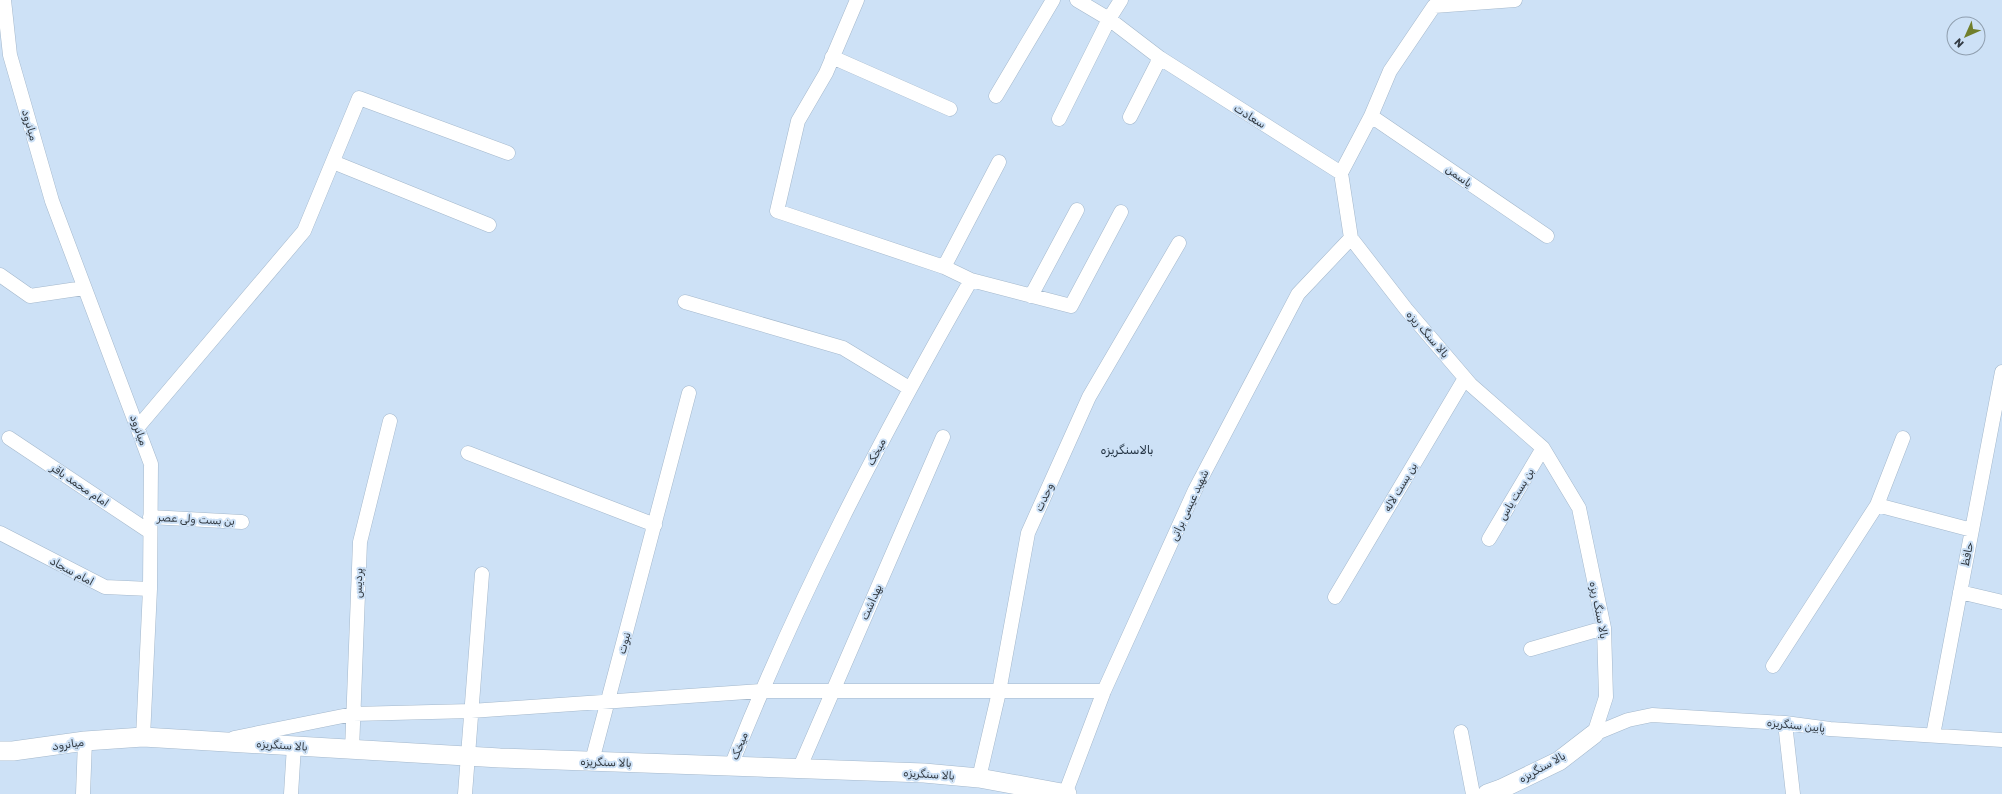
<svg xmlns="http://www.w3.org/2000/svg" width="2002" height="794" font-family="Rubik,'Noto Sans Arabic',sans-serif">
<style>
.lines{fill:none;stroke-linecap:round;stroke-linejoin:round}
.street-casing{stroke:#a4b8cc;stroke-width:15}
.secondary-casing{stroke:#a4b8cc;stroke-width:20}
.street{stroke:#fff;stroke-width:14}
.secondary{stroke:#fff;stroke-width:19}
.labels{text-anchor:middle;stroke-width:4;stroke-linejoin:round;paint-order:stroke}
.street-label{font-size:11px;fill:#323a42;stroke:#cde1f6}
.neighbourhood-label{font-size:12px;fill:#253545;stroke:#cde1f6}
</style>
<rect width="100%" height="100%" fill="#cde1f6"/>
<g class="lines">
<g class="street-casing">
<path id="street" d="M 4,0 L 10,55 L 52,201 L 151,464 L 150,589 L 143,737
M 857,0 L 826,73 L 798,121 L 777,211 L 944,267
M 1121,0 L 1109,19 L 1160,58 L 1341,173
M 1515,0 L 1434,6 L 1390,71 L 1371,116 L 1341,173 L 1351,238 L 1406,309 L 1471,385 L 1543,448 L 1579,508 L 1604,628 L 1606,697 L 1594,734
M 832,57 L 950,109
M 996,96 L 1053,0
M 1371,116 L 1547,236
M 1130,117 L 1160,58
M 1059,119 L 1109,19 L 1077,0
M 333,162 L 489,225
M 0,275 L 30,296 L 84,288
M 971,280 L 1071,306 L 1121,212
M 1031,296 L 1077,210
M 685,302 L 843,348 L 909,388
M 138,427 L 304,231 L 359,98 L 508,153
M 9,438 L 150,532
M 468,453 L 655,525
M 1877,505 L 1972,530
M 150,517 L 242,522
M 0,533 L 105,587 L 150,589
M 1489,539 L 1543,448
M 1960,592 L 2002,602
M 1335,597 L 1465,378
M 1531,649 L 1604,628
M 1773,666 L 1877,505 L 1903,438
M 1785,723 L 1793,794
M 1461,732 L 1473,794
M 1594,734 L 1628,720 L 1652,715 L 1785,723 L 1830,729 L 2002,740
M 1933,735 L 2002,372
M 234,738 L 353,714 L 471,711 L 761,691 L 1104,691
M 352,750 L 360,542 L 390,421
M 592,761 L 689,393
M 731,766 C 798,597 881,437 971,280 L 944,267 L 999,162
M 800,767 L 943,437
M 979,778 L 999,692 L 1028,533 L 1089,397 L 1179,243
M 83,794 L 85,741
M 291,794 L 294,746
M 465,794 L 482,574
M 1065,794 L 1104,691 L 1195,490 L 1298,294 L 1351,238"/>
</g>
<g class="secondary-casing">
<path id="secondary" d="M 0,751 L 13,751 L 85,741 L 143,737 L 500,758 L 924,773 L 979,778 L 1067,794
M 1487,794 L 1501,789 L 1559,761 L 1594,734"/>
</g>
<use href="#street" class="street"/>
<use href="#secondary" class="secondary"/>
</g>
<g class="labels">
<g class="street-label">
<text transform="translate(1250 116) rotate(32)" y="4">سعادت</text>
<text transform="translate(30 125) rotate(74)" y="4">میانرود</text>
<text transform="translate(1459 176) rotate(35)" y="4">یاسمن</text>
<text transform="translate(1428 334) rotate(49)" y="4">بالا سنگ ریزه</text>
<text transform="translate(139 430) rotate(70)" y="4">میانرود</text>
<text transform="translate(876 452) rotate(-63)" y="4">میخک</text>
<text transform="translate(80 485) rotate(34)" y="4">امام محمد باقر</text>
<text transform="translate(1400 487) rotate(-59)" y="4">بن بست لاله</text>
<text transform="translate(1516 494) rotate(-59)" y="4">بن بست یاس</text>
<text transform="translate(1044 497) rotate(-66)" y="4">وحدت</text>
<text transform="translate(1189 505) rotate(-65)" y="4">شهید عیسی براتی</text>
<text transform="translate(196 519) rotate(3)" y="4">بن بست ولی عصر</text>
<text transform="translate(1967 554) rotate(-79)" y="4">حافظ</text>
<text transform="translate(72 571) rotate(28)" y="4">امام سجاد</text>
<text transform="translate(358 583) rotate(-88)" y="4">پردیس</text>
<text transform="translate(871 602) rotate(-66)" y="4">بهداشت</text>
<text transform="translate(1599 610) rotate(79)" y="4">بالا سنگ ریزه</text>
<text transform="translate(624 643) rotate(-75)" y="4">نبوت</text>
<text transform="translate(1796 725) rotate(6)" y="4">پایین سنگریزه</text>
<text transform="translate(68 744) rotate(-8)" y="4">میانرود</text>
<text transform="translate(282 745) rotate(4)" y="4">بالا سنگریزه</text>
<text transform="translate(739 746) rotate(-68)" y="4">میخک</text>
<text transform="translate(606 762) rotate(2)" y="4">بالا سنگریزه</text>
<text transform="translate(1542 767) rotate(-29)" y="4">بالا سنگریزه</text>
<text transform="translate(929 774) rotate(4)" y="4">بالا سنگریزه</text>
</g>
<g class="neighbourhood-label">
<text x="1127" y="454">بالاسنگریزه</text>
</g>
</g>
<g transform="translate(1966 36) rotate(225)"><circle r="19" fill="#cde1f6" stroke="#8f9eae"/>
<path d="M0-3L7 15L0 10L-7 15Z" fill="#717f2c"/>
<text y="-6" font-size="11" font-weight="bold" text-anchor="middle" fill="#323a42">N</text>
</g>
</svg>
